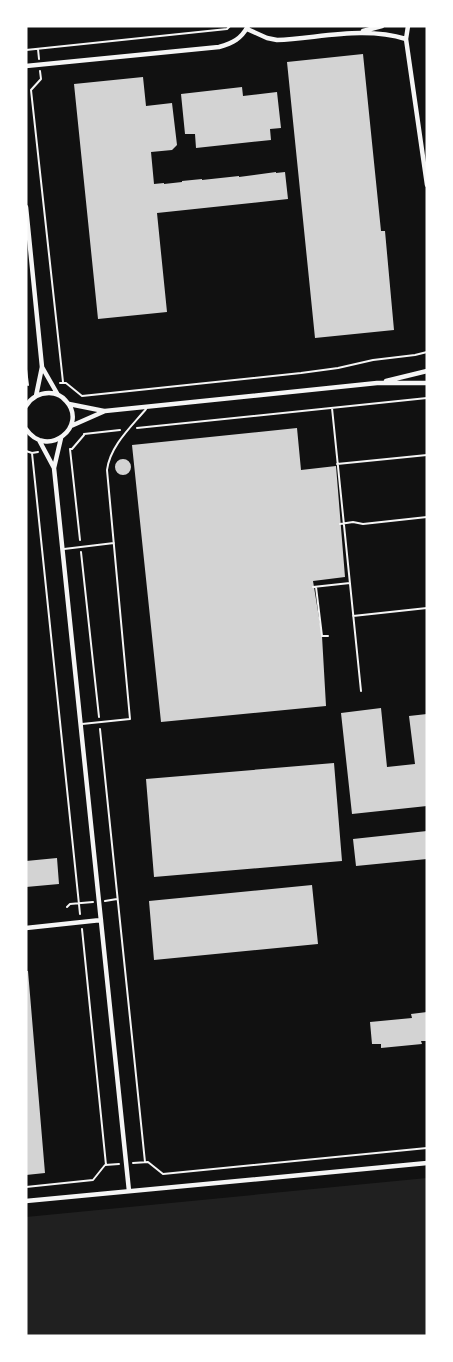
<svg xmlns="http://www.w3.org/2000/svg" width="453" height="1362" font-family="Arial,sans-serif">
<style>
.green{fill:#202020}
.building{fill:#d3d3d3}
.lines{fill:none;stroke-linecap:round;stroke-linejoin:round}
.path{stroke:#f5f5f5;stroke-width:2}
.service{stroke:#f5f5f5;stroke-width:2}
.minor{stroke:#f5f5f5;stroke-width:4.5}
</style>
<rect width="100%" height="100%" fill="#111"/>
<path class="green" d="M 427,1178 L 427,1336 L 26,1336 L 26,1217 Z"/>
<path class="building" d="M 363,54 L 381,231 L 385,231 L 394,330 L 315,338 L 287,62 Z
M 143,77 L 146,106 L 172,103 L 177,145 L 172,150 L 151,152 L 154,184 L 164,183 L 164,184 L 182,182 L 182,181 L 202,179 L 202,180 L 239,176 L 239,177 L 276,172 L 276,173 L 285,172 L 288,199 L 157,213 L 167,312 L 98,319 L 74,84 Z
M 242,87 L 243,96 L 277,92 L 281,128 L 270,129 L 271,140 L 196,148 L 195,134 L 185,134 L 181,94 Z
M 297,428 L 301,470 L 336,466 L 345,577 L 313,581 L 322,636 L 326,706 L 161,722 L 132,445 Z
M115 467a8 8 0 1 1 16 0a8 8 0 1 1-16 0Z
M 381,708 L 387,767 L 415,764 L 409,716 L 427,714 L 427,806 L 352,814 L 341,713 Z
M 334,763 L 342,861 L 154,877 L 146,779 Z
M 427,831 L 427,859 L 356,866 L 353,839 Z
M 57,858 L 59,884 L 26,887 L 26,861 Z
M 312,885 L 318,944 L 154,960 L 149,901 Z
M 26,971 L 28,971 L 45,1173 L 26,1175 Z
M 427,1012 L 427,1041 L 421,1041 L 422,1044 L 381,1048 L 381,1044 L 372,1044 L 370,1022 L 412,1018 L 411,1014 Z"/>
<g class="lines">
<path class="path" d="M 38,49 L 39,59
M 26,50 L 227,29 L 230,26
M 40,71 L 41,79 L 31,90 L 63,382
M 26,369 L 28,385
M 60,383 L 66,383 L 82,396 L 301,373 L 338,368 L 373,360 L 415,355 L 427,352
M 332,408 L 361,691
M 137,428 L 427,398
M 26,451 L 32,453 L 38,452
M 32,453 L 80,914
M 337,464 L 427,455
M 340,524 L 353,522 L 363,524 L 427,517
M 80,540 L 70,449 L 72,449 L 84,435 L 84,434 L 120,430
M 81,552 L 99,717
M 313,587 L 350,583
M 316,587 L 322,636 L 328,636
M 353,616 L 427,608
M 100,729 L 145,1162
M 105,901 L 117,899
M 67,907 L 70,904 L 93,902
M 82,929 L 106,1165
M 133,1163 L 148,1162 L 163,1174 L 427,1148
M 26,1187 L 93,1180 L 105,1165 L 119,1164"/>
<path class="service" d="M 64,549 L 114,543
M 82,724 L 130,719 L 107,470 C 110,446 131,427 146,409"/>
<path class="minor" d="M 408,26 L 406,39 L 427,185
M 247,29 L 267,38 L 277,40 C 320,38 364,26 406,39
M 363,31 L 382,26
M 26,66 L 219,47 C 233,43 241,39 248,26
M 26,207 L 42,367 L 36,396
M 42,367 L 58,395
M 386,381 L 427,371
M 69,404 L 104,411
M 26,406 C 31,398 39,393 49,393 C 56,393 62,396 66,401 C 89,426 47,460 26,429
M 71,426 L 105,411 L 377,383 L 427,383
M 61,438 L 54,468 L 129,1191
M 39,440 L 54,468
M 26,928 L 101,920
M 26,1201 L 427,1163"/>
</g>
<rect width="453" height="1362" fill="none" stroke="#ffffff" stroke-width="55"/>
</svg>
